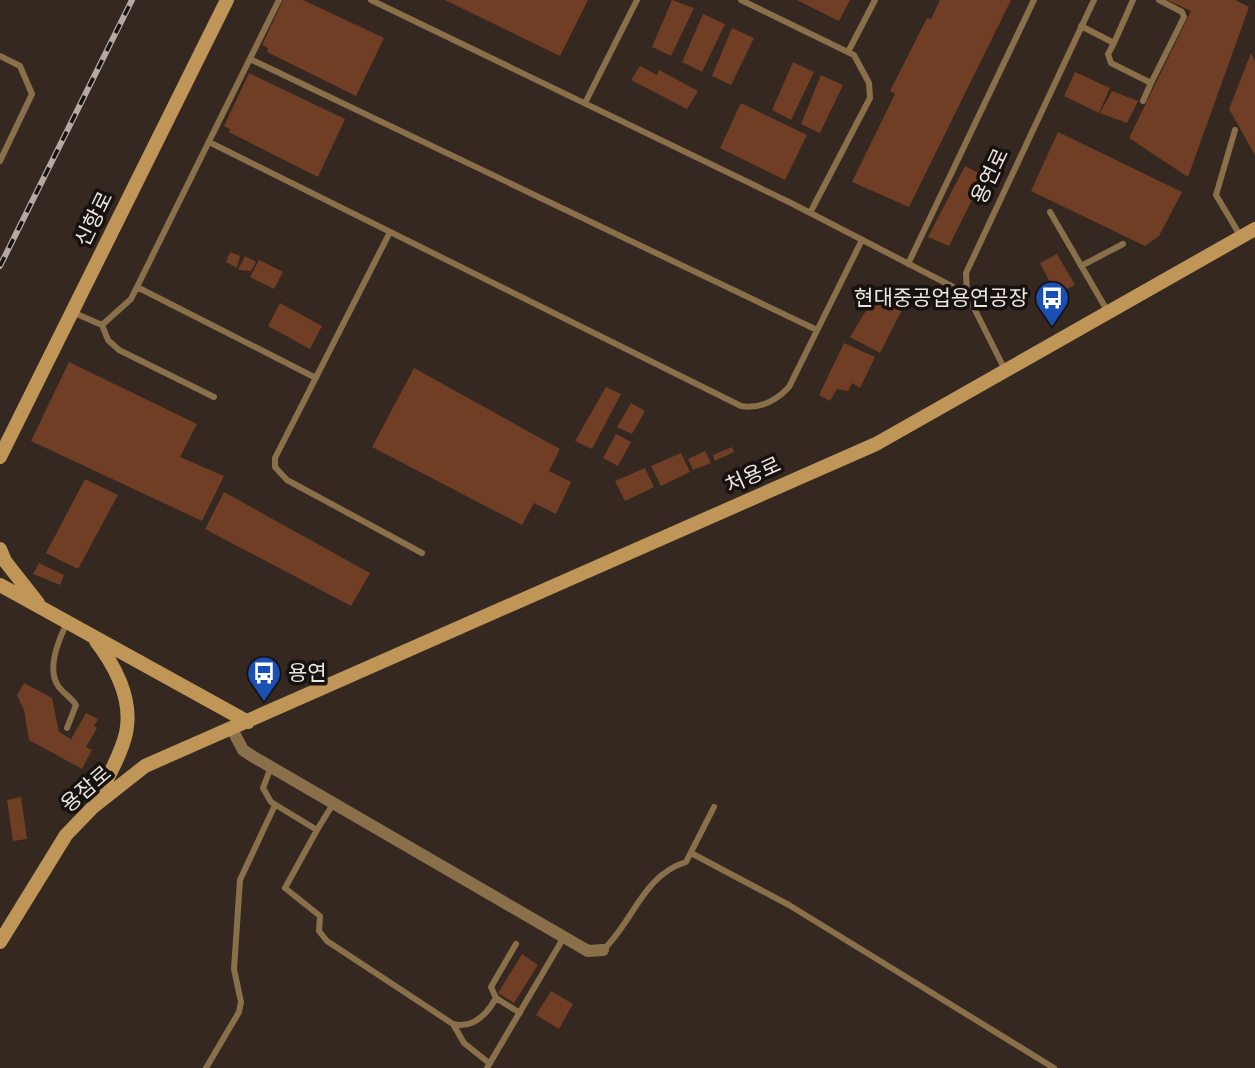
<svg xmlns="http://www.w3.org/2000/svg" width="1255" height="1068" font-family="'Asap Condensed','Noto Sans KR',sans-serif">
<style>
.building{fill:#6f3e24}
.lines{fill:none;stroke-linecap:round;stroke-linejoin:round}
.lane{stroke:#8a704a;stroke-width:6}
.street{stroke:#8a704a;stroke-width:12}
.secondary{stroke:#c09658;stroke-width:14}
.rail-casing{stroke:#b3aaa4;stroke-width:6}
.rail{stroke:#17120f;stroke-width:3.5;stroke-dasharray:10;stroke-linecap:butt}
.labels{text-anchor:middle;stroke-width:7;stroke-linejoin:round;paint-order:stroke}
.street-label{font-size:21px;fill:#ede5e0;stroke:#17120f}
.poi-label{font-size:21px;fill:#ede5e0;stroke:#17120f;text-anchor:end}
</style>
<rect width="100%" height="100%" fill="#342820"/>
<path class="building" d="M 283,0 L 303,0 L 384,38 L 356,96 L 267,52 L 268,48 L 262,45 Z
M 445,0 L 588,0 L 560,56 Z
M 672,0 L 694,8 L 671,56 L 652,47 Z
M 797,0 L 850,0 L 839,21 Z
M 940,0 L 1011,0 L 909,207 L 852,182 L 895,94 L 890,91 L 927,18 L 931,19 Z
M 1167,0 L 1235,0 L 1249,7 L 1188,177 L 1129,138 L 1191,11 Z
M 703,14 L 725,24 L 702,72 L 682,62 Z
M 732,28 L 754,38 L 731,85 L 712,76 Z
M 1251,53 L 1255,61 L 1255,155 L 1229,109 Z
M 793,62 L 814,72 L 791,120 L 772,110 Z
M 640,66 L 657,75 L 659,70 L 698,91 L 687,109 L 631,80 Z
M 1075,72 L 1110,88 L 1099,113 L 1064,96 Z
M 249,73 L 345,119 L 318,177 L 229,132 L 230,129 L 224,126 Z
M 821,75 L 843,85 L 820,133 L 801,124 Z
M 1112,91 L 1138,101 L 1127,123 L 1100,113 Z
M 741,103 L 807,135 L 785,180 L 720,148 Z
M 1058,132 L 1182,192 L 1159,236 L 1145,246 L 1031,191 Z
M 965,166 L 984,176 L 949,246 L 928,237 Z
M 230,252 L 240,256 L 237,268 L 226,262 Z
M 1057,254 L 1075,285 L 1056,294 L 1040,263 Z
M 245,256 L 256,262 L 251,271 L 238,270 Z
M 259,260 L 283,272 L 274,289 L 250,277 Z
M 876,294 L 902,310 L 880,353 L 850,337 Z
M 280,303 L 322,326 L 310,349 L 268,326 Z
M 844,343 L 875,357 L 860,388 L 852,383 L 848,391 L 837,389 L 830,401 L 819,395 Z
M 69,362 L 197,424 L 180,457 L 224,476 L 202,521 L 31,441 Z
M 414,368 L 560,449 L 549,471 L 571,482 L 556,514 L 534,503 L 522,525 L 372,447 Z
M 606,387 L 621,394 L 592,449 L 575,441 Z
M 631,403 L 645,411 L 632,434 L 617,427 Z
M 616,434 L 631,442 L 618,466 L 603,458 Z
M 732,447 L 734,452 L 715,461 L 713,455 Z
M 705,451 L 711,463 L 693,470 L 688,459 Z
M 681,453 L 690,472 L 661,486 L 651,466 Z
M 645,468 L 654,487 L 625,501 L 615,481 Z
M 85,479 L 118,495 L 78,569 L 46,553 Z
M 224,492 L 370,573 L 351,606 L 205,529 Z
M 39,563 L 64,575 L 60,585 L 33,574 Z
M 24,683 L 52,698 L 59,732 L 71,739 L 86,713 L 98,719 L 94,726 L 97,728 L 86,747 L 92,750 L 82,769 L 29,740 L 24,710 L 17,695 Z
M 21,797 L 27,839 L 13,841 L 7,800 Z
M 522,954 L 538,965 L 514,1003 L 498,993 Z
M 551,991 L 573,1004 L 559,1029 L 536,1015 Z"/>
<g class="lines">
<path class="lane" d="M 371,0 L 791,203 L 967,294
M 741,0 L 854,55 L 869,83 L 870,98 L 810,213
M 1081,26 L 1114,43 L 1108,54 L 1111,63 L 1151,83 L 1143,101
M 1114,43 L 1133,0
M 848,52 L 875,0
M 0,56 L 20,66 L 32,94 L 0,161
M 250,59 L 817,330
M 1151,83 L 1184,17 L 1182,12 L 1159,0
M 585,103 L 637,0
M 1235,130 L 1216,195 L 1241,237
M 209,142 L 741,406 C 760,409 776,401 789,387 L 862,240
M 1050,212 L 1108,312
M 390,232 L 275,458 L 275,467 L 287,480 L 422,553
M 908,264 L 1034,0
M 1081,266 L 1123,244
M 137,287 L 316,378
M 72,312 L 102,325
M 1005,370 L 967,294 L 966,273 L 1094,0
M 214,397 L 119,350 L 108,340 L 102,325 L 131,299 L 279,0
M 67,728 L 76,705 C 71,697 61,692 57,684 C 47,666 59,639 67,623
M 271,767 L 263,788 L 271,802 L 317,830 L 333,804
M 317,830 L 285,888 L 320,916 L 319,931 L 327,941 L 453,1024 L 464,1043 L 489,1063
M 691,853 L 789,905 L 1054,1068
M 603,950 C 633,922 643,875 686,862 L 714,807
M 496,998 L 491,987 L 516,944
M 453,1024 C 473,1029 487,1014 496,998 L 520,1013
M 206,1068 L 239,1012 L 241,1002 L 234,969 L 240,880 L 275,805
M 487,1068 L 564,937"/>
<path class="street" d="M 232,729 L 243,750 L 252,756 L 588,951 L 603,950"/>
<path class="secondary" d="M 0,457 L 227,0
M 0,549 L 5,561 L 38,603
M 0,585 L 248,722
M 95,803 C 105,782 121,756 126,733 C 133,700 115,666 96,641
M 0,942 L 66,835 L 93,807 L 145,766 L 876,444 L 1255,229"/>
<g class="rail-casing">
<path id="rail" d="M 0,266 L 132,0"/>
</g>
<use href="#rail" class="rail"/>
</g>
<defs>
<g id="bus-pin" transform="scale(1.75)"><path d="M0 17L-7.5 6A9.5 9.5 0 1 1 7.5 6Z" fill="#1a4fb4" stroke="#17120f"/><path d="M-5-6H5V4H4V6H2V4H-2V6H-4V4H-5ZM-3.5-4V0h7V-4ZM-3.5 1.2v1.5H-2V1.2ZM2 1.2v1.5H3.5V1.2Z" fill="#fff"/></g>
</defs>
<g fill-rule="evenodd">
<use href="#bus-pin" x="1052" y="298"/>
<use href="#bus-pin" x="264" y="673"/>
</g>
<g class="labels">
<g class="street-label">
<text transform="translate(990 176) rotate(-65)" y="7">용연로</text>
<text transform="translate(94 219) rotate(-64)" y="7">신항로</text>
<text transform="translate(753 475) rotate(-24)" y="7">처용로</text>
<text transform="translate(86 789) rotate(-41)" y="7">용잠로</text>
</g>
<g class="poi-label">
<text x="1028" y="305">현대중공업용연공장</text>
<text x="288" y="680" text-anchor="start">용연</text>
</g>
</g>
</svg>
